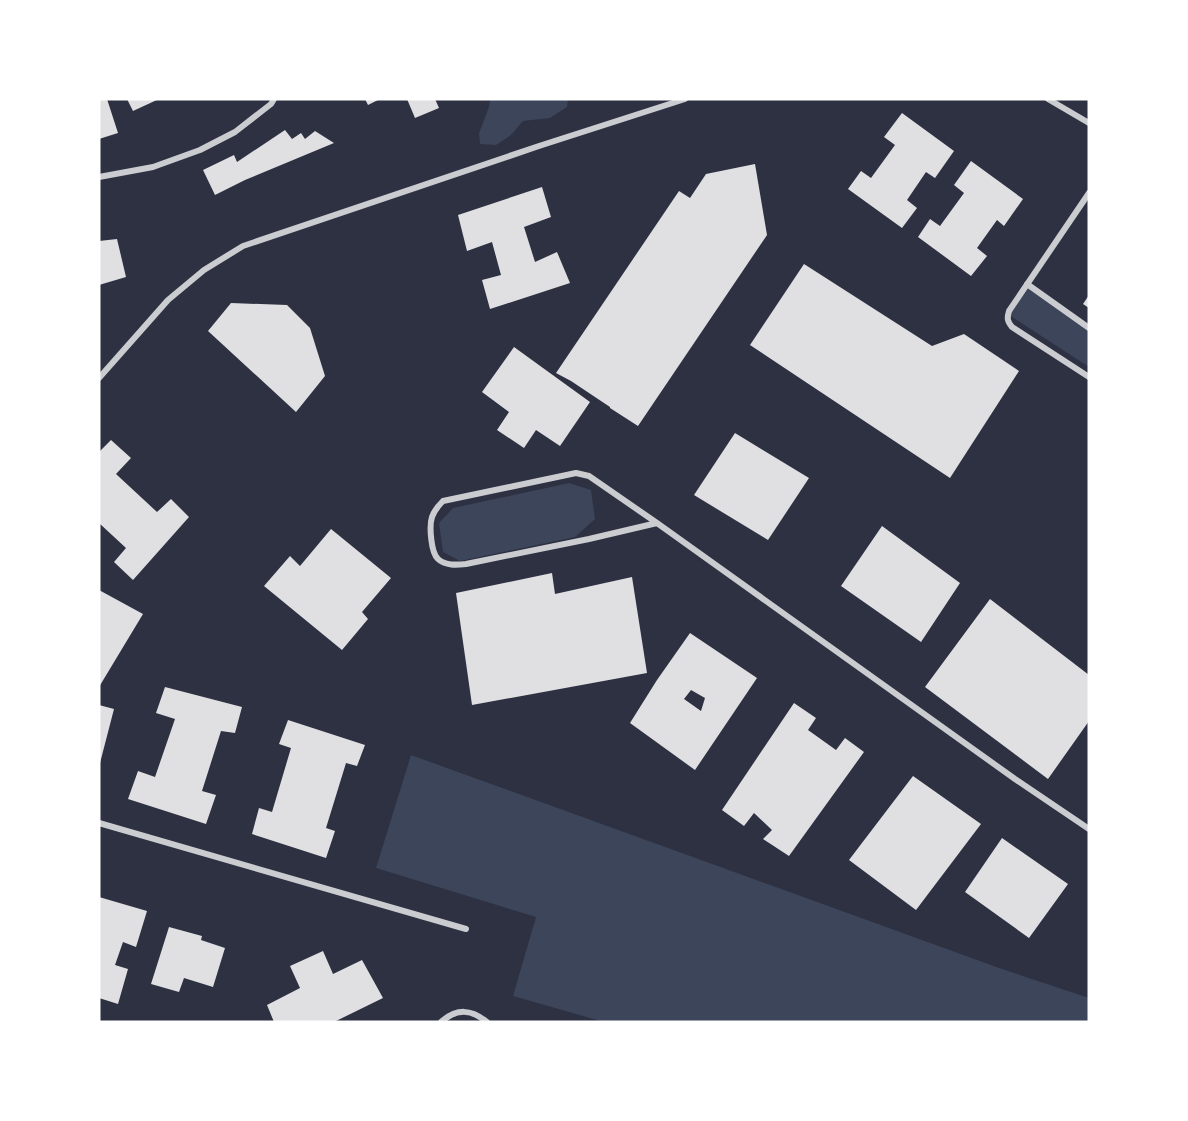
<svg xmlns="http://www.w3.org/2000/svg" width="1188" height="1121" font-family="Jost,sans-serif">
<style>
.green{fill:#3c4559}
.building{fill:#e0e0e3;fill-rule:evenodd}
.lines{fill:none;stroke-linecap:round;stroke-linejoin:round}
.minor{stroke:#caccd0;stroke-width:6}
</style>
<rect width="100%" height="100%" fill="#2d3142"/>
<path class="green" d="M 490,99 L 568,99 L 567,107 L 550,118 L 523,121 L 511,135 L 496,145 L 480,144 L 479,133 L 489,107 Z
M 1029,288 L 1089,328 L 1089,367 L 1009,315 Z
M 569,483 L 591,490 L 595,519 L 575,537 L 460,561 L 443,552 L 439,523 L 453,508 Z
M 411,755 L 1002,969 L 1089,998 L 1089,1022 L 604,1022 L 513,996 L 536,917 L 376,868 Z"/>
<path class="building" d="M 99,99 L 107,99 L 118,133 L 99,139 Z
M 127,99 L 159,99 L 133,111 Z
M 365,99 L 380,99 L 368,105 Z
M 407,99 L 435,99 L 439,108 L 415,118 Z
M 902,113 L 954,151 L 935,178 L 926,172 L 907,200 L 917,208 L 902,228 L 848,189 L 861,171 L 871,178 L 895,145 L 884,137 Z
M 285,130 L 292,139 L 301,133 L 305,139 L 315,131 L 334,143 L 245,180 L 215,195 L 203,170 L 234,155 L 237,162 Z
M 971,161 L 1023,199 L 1004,226 L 997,220 L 977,248 L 987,256 L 971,276 L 918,237 L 930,219 L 940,226 L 964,193 L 954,185 Z
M 755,164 L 767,235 L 638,426 L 610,408 L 610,407 L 571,381 L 556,373 L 679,191 L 690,198 L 706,174 Z
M 542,187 L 551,217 L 524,227 L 535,262 L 557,252 L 570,283 L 490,309 L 482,280 L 501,275 L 492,242 L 467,251 L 458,215 Z
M 117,239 L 126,277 L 99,285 L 99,241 Z
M 804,264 L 932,346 L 964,334 L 1019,371 L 950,478 L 750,345 Z
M 1089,295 L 1089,308 L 1083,304 Z
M 231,303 L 287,305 L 310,328 L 325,376 L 296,412 L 208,331 Z
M 514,347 L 590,402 L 560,446 L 536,430 L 524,448 L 497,430 L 509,412 L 482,392 Z
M 735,433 L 809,478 L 768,540 L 694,495 Z
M 111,440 L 131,458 L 116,474 L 157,512 L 171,499 L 189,517 L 133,580 L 114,562 L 126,548 L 99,523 L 99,452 Z
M 882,526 L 960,583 L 921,642 L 841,586 Z
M 331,529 L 391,578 L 362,612 L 368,619 L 342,650 L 264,586 L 290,556 L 300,566 Z
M 552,573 L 555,594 L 632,577 L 647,673 L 472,705 L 456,593 Z
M 99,590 L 143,614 L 99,687 Z
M 990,599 L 1089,675 L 1089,721 L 1048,779 L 925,687 Z
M 690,633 L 757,678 L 695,770 L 630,723 L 657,680 ZM 691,690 L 705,698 L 701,711 L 684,699 Z
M 165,687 L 242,707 L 235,733 L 221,731 L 202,791 L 216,795 L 206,824 L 128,799 L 138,771 L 155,777 L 175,719 L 156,713 Z
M 794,703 L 816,718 L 808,730 L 836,750 L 845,738 L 864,752 L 789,856 L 763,839 L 772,830 L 754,813 L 744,826 L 722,810 Z
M 99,705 L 114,709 L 100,763 L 99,763 Z
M 288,720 L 365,745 L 357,766 L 346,763 L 326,828 L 335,831 L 326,858 L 252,834 L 259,808 L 272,812 L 291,748 L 279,744 Z
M 913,776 L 981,824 L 916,910 L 849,860 Z
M 1002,838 L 1068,884 L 1029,938 L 965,892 Z
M 99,897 L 147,911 L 136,947 L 123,942 L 115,965 L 128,969 L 118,1004 L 99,998 Z
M 169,927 L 202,936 L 201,940 L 225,948 L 213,987 L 184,978 L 179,992 L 151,984 Z
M 323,951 L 333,974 L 362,960 L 383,998 L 334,1022 L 274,1022 L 267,1005 L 300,988 L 290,966 Z"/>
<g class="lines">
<path class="minor" d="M 1048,99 L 1089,123
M 99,177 L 153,167 L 200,150 L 235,132 L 271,104 L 274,99
M 1089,193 L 1009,311 C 1007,318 1007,321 1012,327 L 1089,377
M 1027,284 L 1089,328
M 99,378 L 168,300 L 204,270 L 243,246 L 539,146 L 685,99
M 657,523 L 589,539 L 466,564 C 457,565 445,566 438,559 C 431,553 429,526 432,517 C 434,511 438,506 443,501 L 576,473 L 589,476 L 657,523 L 1015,779 L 1089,829
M 99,823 L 466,929
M 441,1022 C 457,1008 471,1009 487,1022"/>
</g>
<rect width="1188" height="1121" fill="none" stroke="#ffffff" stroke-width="201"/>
</svg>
